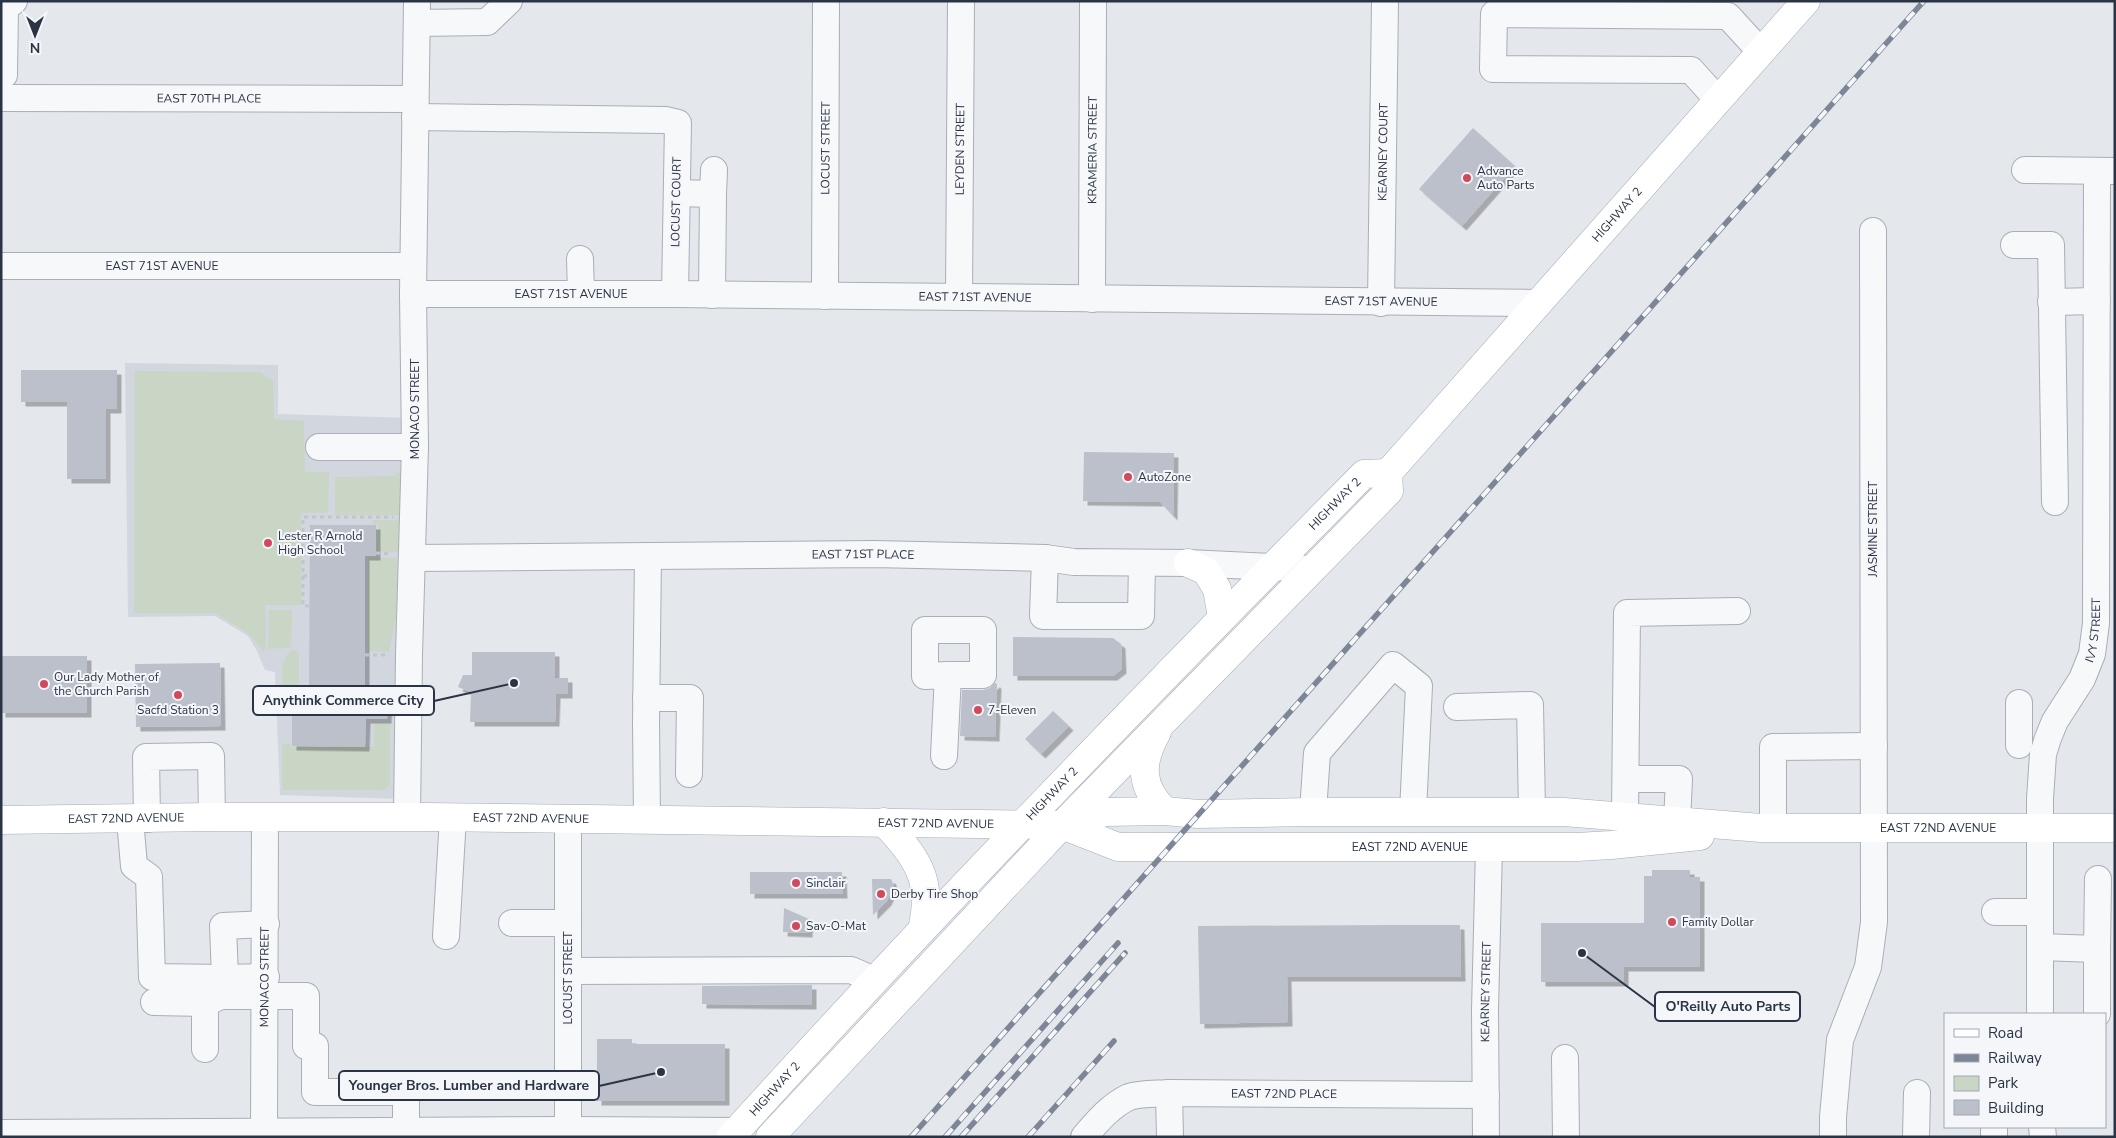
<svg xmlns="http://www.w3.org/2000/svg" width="2116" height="1138" font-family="'Nunito Sans',sans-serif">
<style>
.built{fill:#d2d6de}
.green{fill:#c9d6c5}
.building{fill:#bbc0ca;filter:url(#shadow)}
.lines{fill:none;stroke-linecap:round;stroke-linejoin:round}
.minor-casing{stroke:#a9aeb7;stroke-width:28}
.major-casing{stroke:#a3abb8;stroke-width:29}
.path{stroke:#c2c5cb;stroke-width:3;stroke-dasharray:4 4;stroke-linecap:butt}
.minor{stroke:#f7f8fa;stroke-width:26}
.major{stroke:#fff;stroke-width:28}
.rail-casing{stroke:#7d8696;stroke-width:5.5}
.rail{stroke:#f4f6f9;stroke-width:4;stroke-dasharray:11;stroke-linecap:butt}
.poi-dot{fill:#d1495b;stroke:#f4f6f9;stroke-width:2}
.labels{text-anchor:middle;stroke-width:4;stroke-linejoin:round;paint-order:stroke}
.street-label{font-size:12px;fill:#2b3445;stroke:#f4f6f9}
.poi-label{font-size:12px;fill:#2b3445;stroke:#f4f6f9;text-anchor:start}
.leader{fill:none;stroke:#2b3445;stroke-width:2}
.callout-dot{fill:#2b3445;stroke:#f4f6f9;stroke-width:2}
.callout{fill:#f4f6f9;stroke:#2b3445;stroke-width:2}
.callout-label{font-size:14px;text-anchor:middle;font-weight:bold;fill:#2b3445}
</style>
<defs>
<filter id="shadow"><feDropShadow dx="4.5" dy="4.5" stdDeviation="0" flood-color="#0004"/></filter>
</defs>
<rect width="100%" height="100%" fill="#e4e7ec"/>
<path class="built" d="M 125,363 L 278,365 L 278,414 L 411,418 L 402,799 L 280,795 L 275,672 L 265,670 L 256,649 L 248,636 L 215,616 L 128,617 Z"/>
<path class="green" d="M 135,371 L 260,372 L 273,381 L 274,419 L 304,421 L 305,472 L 329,472 L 328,513 L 301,513 L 302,605 L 265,605 L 266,644 L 264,652 L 249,634 L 215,613 L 134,613 Z
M 402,472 L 401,515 L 335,515 L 335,477 L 395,476 L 396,473 Z
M 373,520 L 401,520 L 402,543 L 398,552 L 377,551 L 378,525 L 373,524 Z
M 368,557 L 397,558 L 398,607 L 389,652 L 368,651 Z
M 269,610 L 292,610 L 291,647 L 268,649 Z
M 291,650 L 296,650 L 299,654 L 299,686 L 283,686 C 283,672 280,661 291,650 Z
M 374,723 L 390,723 L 390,785 L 383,790 L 282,790 L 282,744 L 290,744 L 291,747 L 374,747 Z"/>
<path class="building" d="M 1473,128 L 1515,166 L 1462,226 L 1419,189 Z
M 21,370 L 117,370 L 117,409 L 106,409 L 106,479 L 67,479 L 67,402 L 21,402 Z
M 1084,452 L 1174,453 L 1173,516 L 1160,502 L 1083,501 Z
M 310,525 L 376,525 L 376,556 L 365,556 L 365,689 L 388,689 L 387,719 L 366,719 L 365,747 L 292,746 L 292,695 L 309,695 Z
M 1013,637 L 1113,638 L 1121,644 L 1122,669 L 1113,676 L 1013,676 Z
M 472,652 L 555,652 L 555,678 L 568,678 L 568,694 L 556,694 L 555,722 L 470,722 L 471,692 L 458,687 L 463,675 L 472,675 Z
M 1,656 L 87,656 L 87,713 L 1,713 Z
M 220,663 L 221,726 L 136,727 L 135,664 Z
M 995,683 L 997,684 L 995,737 L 960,736 L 962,690 L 983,690 L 990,688 Z
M 1053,711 L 1069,726 L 1041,754 L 1025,739 Z
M 1652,870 L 1690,870 L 1690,877 L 1700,877 L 1700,967 L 1624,967 L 1624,982 L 1541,982 L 1541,923 L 1644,923 L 1644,876 L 1652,876 Z
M 750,872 L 842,872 L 843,894 L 750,894 Z
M 872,879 L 891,879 L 894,886 L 887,901 L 873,915 Z
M 784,908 L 809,919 L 808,933 L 783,932 Z
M 1392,925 L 1460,925 L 1461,977 L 1287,977 L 1288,1022 L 1200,1024 L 1198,926 Z
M 812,985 L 812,1005 L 702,1004 L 702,986 Z
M 597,1039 L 632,1039 L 632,1044 L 725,1044 L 725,1101 L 597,1101 Z"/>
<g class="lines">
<g class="minor-casing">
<g id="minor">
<path d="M 417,23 L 487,22 L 509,1"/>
<path d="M 4,75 L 5,8 L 14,1"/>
<path id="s1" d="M 1,98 L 415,99"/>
<path d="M 1718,100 L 1691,70 L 1493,69 L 1494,14 L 1728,16 L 1761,52"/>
<path d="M 415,117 L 665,120 L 678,123 L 675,294"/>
<path d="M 2025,170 L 2114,171"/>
<path d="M 677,193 L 713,194 L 712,295"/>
<path d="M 713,194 L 714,170"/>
<path d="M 2014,245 L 2051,245 L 2055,502"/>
<path d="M 580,259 L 581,294"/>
<path id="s2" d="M 1,266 L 413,266"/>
<path id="s3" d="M 413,294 L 675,294 L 1538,303"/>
<path id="s4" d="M 825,296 L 826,1"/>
<path id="s5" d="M 959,297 L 961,1"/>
<path id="s6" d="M 1092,299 L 1093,1"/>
<path d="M 2051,302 L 2097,301"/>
<path id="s7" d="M 1381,303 L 1385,1"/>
<path d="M 319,447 L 415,447"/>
<path id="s8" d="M 413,558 L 874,554 L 1045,558 L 1074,562 L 1188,563 L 1313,569"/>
<path d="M 1045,558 L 1043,616 L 1141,616 L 1142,563"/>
<path d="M 646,698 L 690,698 L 689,774"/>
<path d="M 2019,703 L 2019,745"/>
<path d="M 1457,707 L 1530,705 L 1532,812"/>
<path d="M 944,756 L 948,675 L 983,675 L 983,630 L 925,630 L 925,676 L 948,675"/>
<path d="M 1626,779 L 1679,779 L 1677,822"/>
<path d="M 1313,812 L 1317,753 L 1393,665 L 1419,686 L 1413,812"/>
<path d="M 407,817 L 409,655 L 415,447 L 413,294 L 417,1"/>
<path d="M 1625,817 L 1627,613 L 1737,611"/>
<path d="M 647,818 L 646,723 L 648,556"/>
<path d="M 130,819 L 134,866 L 149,877 L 152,977 L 225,978"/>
<path d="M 147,819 L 146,757 L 211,756 L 212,817"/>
<path d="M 568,819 L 568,1137"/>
<path d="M 1773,828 L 1773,747 L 1874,746"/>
<path d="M 1995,912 L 2040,912"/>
<path d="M 512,923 L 568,923"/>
<path d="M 446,936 L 453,817"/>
<path d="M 2040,947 L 2097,949 L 2098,879"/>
<path d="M 568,971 L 851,970 L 874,980"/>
<path d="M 266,977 L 225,978 L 223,926 L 266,924"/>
<path d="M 154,1002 L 205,1003"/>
<path id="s9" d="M 2040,1014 L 2040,799 L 2043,754 L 2048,738 L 2055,721 L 2082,679 L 2092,654 L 2096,623 L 2097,171"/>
<path d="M 2097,1014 L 2097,949"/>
<path d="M 205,1049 L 205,1003 L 221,996 L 306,996 L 306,1046 L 315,1046 L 315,1092 L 406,1092 L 406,1131"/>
<path d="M 1565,1058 L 1566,1137"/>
<path d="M 1169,1093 L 1170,1137"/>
<path d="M 2042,1127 L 2043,1137"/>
<path d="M 1,1133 L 568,1130 L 736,1131"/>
<path id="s10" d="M 264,1137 L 265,818"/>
<path id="s11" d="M 1084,1137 C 1096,1123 1111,1105 1129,1097 C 1141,1093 1157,1094 1169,1093 L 1486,1095"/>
<path id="s12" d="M 1486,1137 L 1485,1010 L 1489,848"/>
<path d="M 1833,1137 L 1833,1117 L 1840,1040 L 1868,967 L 1874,922 L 1873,231"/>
<path d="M 1916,1137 L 1917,1093"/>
<path d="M 1994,1137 L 1994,1127"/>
</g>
</g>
<g class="major-casing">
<g id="major">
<path d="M 1188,563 L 1206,571 L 1217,589 L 1222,617"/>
<path d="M 1157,732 C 1140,762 1139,786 1165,811"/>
<path id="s13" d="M 1,820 L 212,817 L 427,817 L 1062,825 L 1105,812 L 1165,811 L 1198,814 L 1313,812 L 1564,812 L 1761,828 L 2115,828"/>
<path d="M 884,822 C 917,858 934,880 922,930"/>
<path id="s14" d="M 1062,825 L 1118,847 L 1577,847 L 1611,845 L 1700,836"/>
<path id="s15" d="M 731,1137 C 936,910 1150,691 1364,474 L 1388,473"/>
<path id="s16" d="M 770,1137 L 1062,825 L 1389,491 L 1388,473 L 1806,1"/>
</g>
</g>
<path class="path" d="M 303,547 L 309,548
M 376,553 L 390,554
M 303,576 L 309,576
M 309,606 L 303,606 L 303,517 L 393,517
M 365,655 L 388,655"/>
<use href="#minor" class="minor"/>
<use href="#major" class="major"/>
<g class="rail-casing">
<path id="rail" d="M 911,1137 L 1924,1
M 945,1137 L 1118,943
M 961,1137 L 1125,953
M 1028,1137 L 1114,1041"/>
</g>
<use href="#rail" class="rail"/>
</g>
<g class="poi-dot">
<circle cx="1467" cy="178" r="5"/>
<circle cx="1128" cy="477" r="5"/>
<circle cx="268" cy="543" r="5"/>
<circle cx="44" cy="684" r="5"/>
<circle cx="178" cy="695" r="5"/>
<circle cx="978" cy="710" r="5"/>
<circle cx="796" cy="883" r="5"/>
<circle cx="881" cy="894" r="5"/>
<circle cx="1672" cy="922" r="5"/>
<circle cx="796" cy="926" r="5"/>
</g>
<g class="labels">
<g class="street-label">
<text dy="4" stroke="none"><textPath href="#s1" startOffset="208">EAST 70TH PLACE</textPath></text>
<text dy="4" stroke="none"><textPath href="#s4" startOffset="148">LOCUST STREET</textPath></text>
<text dy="4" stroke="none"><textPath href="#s5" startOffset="148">LEYDEN STREET</textPath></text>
<text dy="4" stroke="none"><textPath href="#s6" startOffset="149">KRAMERIA STREET</textPath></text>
<text dy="4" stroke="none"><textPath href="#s7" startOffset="151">KEARNEY COURT</textPath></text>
<text transform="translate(676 202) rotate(-89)" y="4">LOCUST COURT</text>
<text dy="4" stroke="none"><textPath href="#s16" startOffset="1258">HIGHWAY 2</textPath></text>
<text dy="4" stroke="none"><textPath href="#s2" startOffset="161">EAST 71ST AVENUE</textPath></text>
<text dy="4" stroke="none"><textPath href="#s3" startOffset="158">EAST 71ST AVENUE</textPath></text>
<text dy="4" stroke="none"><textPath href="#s3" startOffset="562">EAST 71ST AVENUE</textPath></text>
<text dy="4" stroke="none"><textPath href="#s3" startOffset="968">EAST 71ST AVENUE</textPath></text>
<text transform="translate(415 409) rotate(-90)" y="4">MONACO STREET</text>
<text dy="4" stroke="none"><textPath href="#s15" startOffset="875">HIGHWAY 2</textPath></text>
<text transform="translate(1873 529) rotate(-90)" y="4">JASMINE STREET</text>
<text dy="4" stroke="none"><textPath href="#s8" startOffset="450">EAST 71ST PLACE</textPath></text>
<text dy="4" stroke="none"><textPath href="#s9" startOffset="396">IVY STREET</textPath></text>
<text dy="4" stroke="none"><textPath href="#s15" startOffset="470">HIGHWAY 2</textPath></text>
<text dy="4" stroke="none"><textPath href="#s13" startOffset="125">EAST 72ND AVENUE</textPath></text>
<text dy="4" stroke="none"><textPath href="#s13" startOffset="530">EAST 72ND AVENUE</textPath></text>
<text dy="4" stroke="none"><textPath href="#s13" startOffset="935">EAST 72ND AVENUE</textPath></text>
<text dy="4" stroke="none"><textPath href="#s13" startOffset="1940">EAST 72ND AVENUE</textPath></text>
<text dy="4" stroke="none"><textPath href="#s14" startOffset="352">EAST 72ND AVENUE</textPath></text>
<text dy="4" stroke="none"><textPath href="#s10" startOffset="160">MONACO STREET</textPath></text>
<text transform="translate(568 978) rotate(-90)" y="4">LOCUST STREET</text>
<text dy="4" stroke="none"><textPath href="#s12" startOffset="145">KEARNEY STREET</textPath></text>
<text dy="4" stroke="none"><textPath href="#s15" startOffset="65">HIGHWAY 2</textPath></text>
<text dy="4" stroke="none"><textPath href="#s11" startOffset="216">EAST 72ND PLACE</textPath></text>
</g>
<g class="poi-label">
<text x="1477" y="175">Advance<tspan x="1477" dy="14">Auto Parts</tspan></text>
<text x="1138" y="481">AutoZone</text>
<text x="278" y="540">Lester R Arnold<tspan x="278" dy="14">High School</tspan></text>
<text x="54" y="681">Our Lady Mother of<tspan x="54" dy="14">the Church Parish</tspan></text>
<text x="178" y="714" text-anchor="middle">Sacfd Station 3</text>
<text x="988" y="714">7-Eleven</text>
<text x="806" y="887">Sinclair</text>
<text x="891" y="898">Derby Tire Shop</text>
<text x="1682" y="926">Family Dollar</text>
<text x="806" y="930">Sav-O-Mat</text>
</g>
</g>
<path class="leader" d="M514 683L434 701M1582 953L1655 1007M661 1072L599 1086"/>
<g class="callout-dot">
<circle cx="514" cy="683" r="5"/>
<circle cx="1582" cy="953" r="5"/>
<circle cx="661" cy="1072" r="5"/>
</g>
<g class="callout">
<rect x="253" y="686" width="181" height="29" rx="5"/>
<rect x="1655" y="992" width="145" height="29" rx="5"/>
<rect x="339" y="1071" width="260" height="29" rx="5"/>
</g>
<g class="callout-label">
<text x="343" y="705">Anythink Commerce City</text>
<text x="1728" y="1011">O'Reilly Auto Parts</text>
<text x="469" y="1090">Younger Bros. Lumber and Hardware</text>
</g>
<rect width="2116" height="1138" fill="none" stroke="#2b3445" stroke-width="5"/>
<rect x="1944" y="1013" width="162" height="115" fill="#f4f6f9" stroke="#a4a8b1"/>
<rect x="1954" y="1029" width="25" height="8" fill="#ffffff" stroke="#a4a8b1"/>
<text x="1988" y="1038" font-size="15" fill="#2b3445">Road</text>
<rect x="1954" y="1054" width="25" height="8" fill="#7d8696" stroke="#a4a8b1"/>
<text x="1988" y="1063" font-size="15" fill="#2b3445">Railway</text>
<rect x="1954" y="1076" width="25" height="15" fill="#c9d6c5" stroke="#a4a8b1"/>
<text x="1988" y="1088" font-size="15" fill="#2b3445">Park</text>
<rect x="1954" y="1100" width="25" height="15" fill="#bbc0ca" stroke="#a4a8b1"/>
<text x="1988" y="1113" font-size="15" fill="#2b3445">Building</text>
<g transform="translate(35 35) rotate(180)" stroke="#f4f6f9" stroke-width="4" paint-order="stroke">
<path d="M0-4L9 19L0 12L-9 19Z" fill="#2b3445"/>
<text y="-8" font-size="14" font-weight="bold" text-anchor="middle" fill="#2b3445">N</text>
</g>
</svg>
